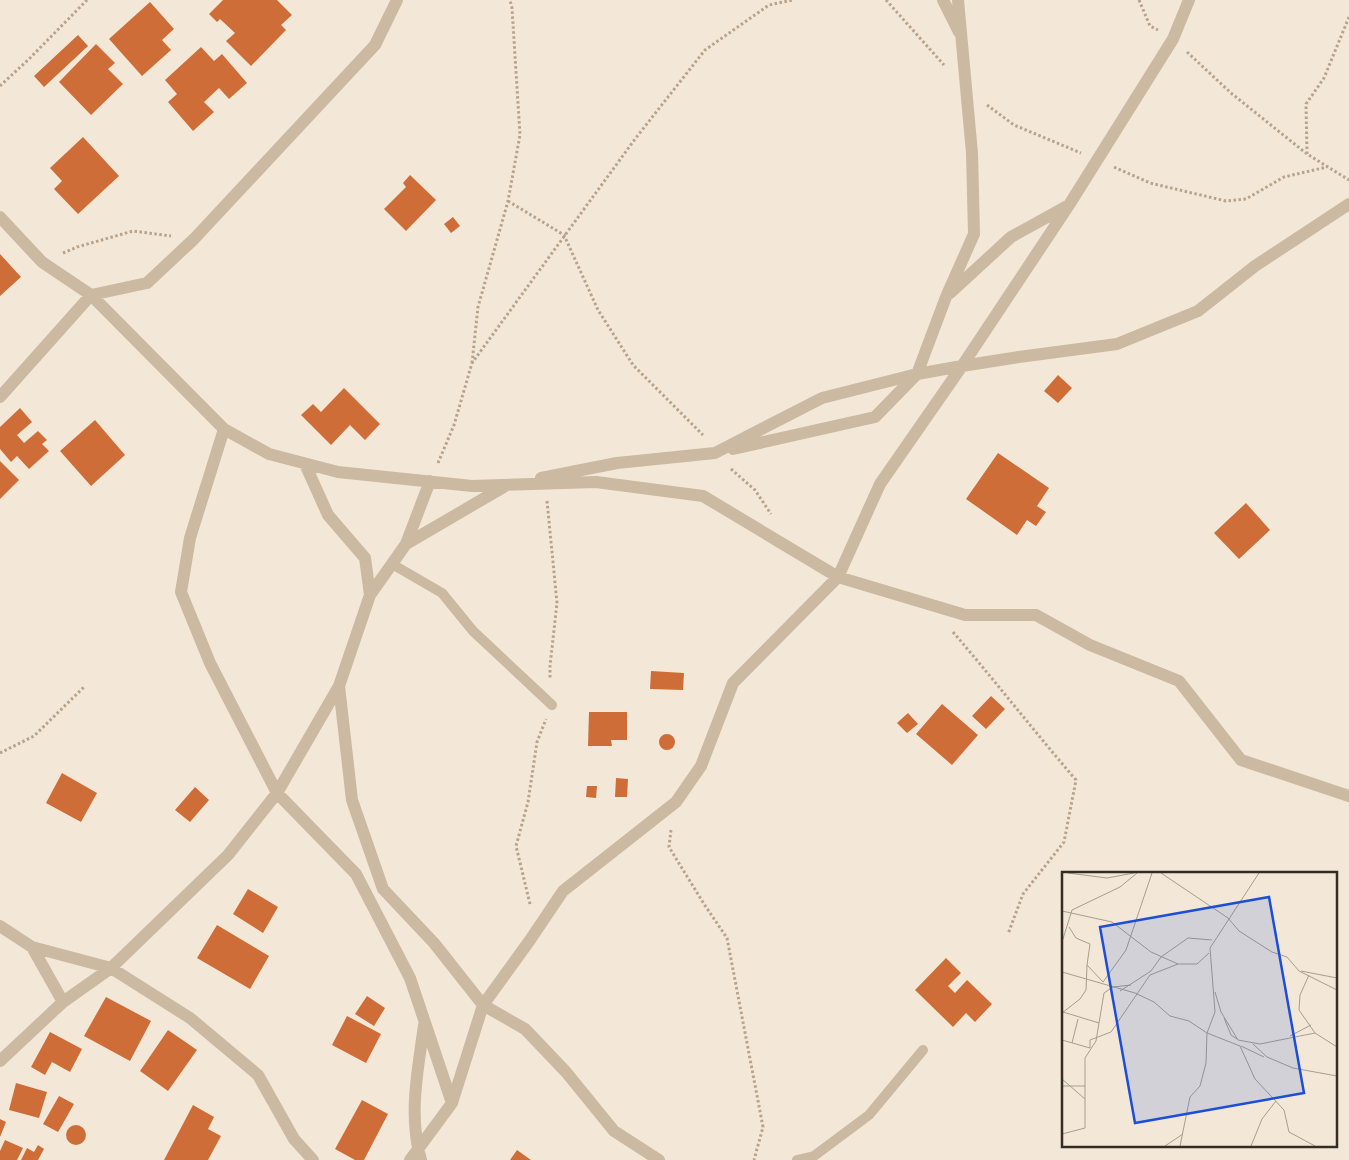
<svg xmlns="http://www.w3.org/2000/svg" width="1349" height="1160" font-family="'Fira Sans',sans-serif">
<style>
.building{fill:#cf6d38}
.lines{fill:none;stroke-linecap:round;stroke-linejoin:round}
.path{stroke:#b7a38c;stroke-width:3;stroke-dasharray:2.5 2.5;stroke-linecap:butt}
.service{stroke:#cbb9a2;stroke-width:10}
.minor{stroke:#cbb9a2;stroke-width:12}
.inset-road{fill:none;stroke:#a79d90;stroke-width:1}
.view{fill:#1d4ed8;fill-opacity:0.15;stroke:#1d4ed8;stroke-width:2.5}
.inset-edge{fill:none;stroke:#352c25;stroke-width:2.5}
</style>
<rect width="100%" height="100%" fill="#f3e8d7"/>
<path class="building" d="M 223,0 L 277,0 L 292,15 L 281,25 L 286,30 L 251,66 L 226,41 L 235,33 L 220,19 L 217,22 L 209,14 Z
M 150,2 L 174,29 L 162,40 L 171,50 L 142,76 L 109,39 Z
M 78,35 L 88,46 L 44,87 L 34,76 Z
M 96,44 L 115,63 L 108,69 L 123,84 L 91,115 L 59,82 Z
M 201,47 L 214,61 L 222,54 L 247,83 L 229,99 L 219,88 L 204,102 L 214,112 L 193,131 L 168,102 L 177,94 L 165,80 Z
M 83,137 L 119,176 L 78,214 L 54,189 L 62,181 L 50,168 Z
M 410,175 L 436,200 L 406,231 L 384,209 L 406,187 L 403,183 Z
M 453,217 L 460,226 L 451,233 L 444,224 Z
M 0,254 L 21,277 L 0,296 Z
M 1058,375 L 1072,388 L 1058,403 L 1044,391 Z
M 344,388 L 380,424 L 365,440 L 350,425 L 331,445 L 301,415 L 313,404 L 321,412 Z
M 20,408 L 32,422 L 17,435 L 24,443 L 38,431 L 47,440 L 42,444 L 49,451 L 29,469 L 17,456 L 11,462 L 0,449 L 0,427 Z
M 95,420 L 125,455 L 91,486 L 60,451 Z
M 998,453 L 1049,488 L 1037,506 L 1046,512 L 1036,526 L 1027,520 L 1017,535 L 966,499 Z
M 0,461 L 19,480 L 0,499 Z
M 1246,503 L 1270,530 L 1239,559 L 1214,533 Z
M 651,671 L 684,673 L 683,690 L 650,689 Z
M 991,696 L 1005,709 L 986,729 L 972,716 Z
M 942,704 L 978,735 L 952,765 L 916,734 Z
M 589,712 L 627,712 L 627,740 L 611,740 L 612,746 L 588,746 Z
M 908,713 L 918,724 L 907,733 L 897,723 Z
M659 742a8 8 0 1 1 16 0a8 8 0 1 1-16 0Z
M 62,773 L 97,793 L 81,822 L 46,803 Z
M 616,778 L 628,779 L 627,797 L 615,797 Z
M 587,786 L 597,786 L 596,798 L 586,797 Z
M 195,787 L 209,800 L 190,822 L 175,810 Z
M 248,889 L 278,907 L 263,933 L 233,914 Z
M 217,925 L 269,956 L 250,989 L 197,958 Z
M 946,958 L 961,973 L 948,986 L 955,993 L 967,980 L 992,1004 L 975,1022 L 966,1013 L 953,1027 L 915,990 Z
M 367,996 L 385,1008 L 374,1026 L 355,1014 Z
M 106,997 L 151,1021 L 130,1061 L 84,1036 Z
M 347,1016 L 381,1034 L 366,1063 L 332,1045 Z
M 168,1030 L 197,1050 L 168,1091 L 140,1071 Z
M 50,1032 L 82,1049 L 70,1072 L 52,1062 L 45,1075 L 31,1067 Z
M 16,1083 L 47,1092 L 39,1118 L 9,1110 Z
M 59,1096 L 74,1104 L 58,1132 L 43,1124 Z
M 362,1100 L 388,1114 L 364,1160 L 355,1160 L 335,1149 Z
M 193,1105 L 214,1117 L 208,1129 L 221,1136 L 208,1160 L 164,1160 Z
M 0,1119 L 6,1122 L 0,1137 Z
M66 1135a10 10 0 1 1 20 0a10 10 0 1 1-20 0Z
M 5,1140 L 23,1148 L 17,1160 L 0,1160 L 0,1151 Z
M 38,1145 L 44,1149 L 38,1160 L 21,1160 L 27,1148 L 34,1152 Z
M 517,1150 L 531,1160 L 510,1160 Z"/>
<g class="lines">
<path class="path" d="M 886,0 L 944,65
M 1139,0 L 1150,26 L 1158,30
M 1187,52 L 1231,93 L 1307,154 L 1349,180
M 0,86 L 30,58 L 87,0
M 987,105 L 1014,125 L 1081,153
M 1307,154 L 1306,104 L 1324,78 L 1349,17
M 1114,167 L 1150,183 L 1226,201 L 1246,199 L 1284,177 L 1327,167
M 508,201 L 564,235 L 598,310 L 633,365 L 703,435
M 63,253 L 77,247 L 133,231 L 171,236
M 472,363 L 478,307 L 508,201 L 520,135 L 512,8 L 510,0
M 438,463 L 454,425 L 472,363 L 635,139 L 705,50 L 769,5 L 793,0
M 731,469 L 755,490 L 771,514
M 547,501 L 557,603 L 550,666 L 550,679
M 953,632 C 995,681 1034,731 1076,780 L 1064,842 L 1023,894 L 1008,934
M 0,753 L 34,736 L 84,687
M 671,830 L 669,847 L 704,904 L 727,938 L 763,1127 L 754,1160
M 530,904 L 516,846 L 528,802 L 537,742 L 546,719"/>
<path class="service" d="M 392,564 L 442,593 L 473,631 L 552,705
M 797,1160 L 814,1156 L 869,1115 L 923,1050"/>
<path class="minor" d="M 943,0 L 959,32
M 0,217 L 42,262 L 91,295 L 224,429 L 269,454 L 338,472 L 472,486 L 596,482 L 703,496 L 838,577 L 965,615 L 1036,615 L 1090,645 L 1179,681 L 1241,760 L 1349,796
M 950,293 L 1011,237 L 1069,205 L 1173,39 L 1189,0
M 0,397 L 91,295 L 147,283 L 194,239 L 375,45 L 397,0
M 224,429 L 190,538 L 181,592 L 210,663 L 277,793 L 356,874 L 410,978 L 452,1103
M 733,449 L 875,417 L 917,374 L 962,366 L 1069,205
M 305,464 L 328,515 L 365,558 L 370,595 L 339,686 L 352,800 L 383,889 L 434,943 L 483,1005 L 525,1029 L 566,1072 L 614,1131 L 659,1160
M 541,478 L 617,463 L 715,453 L 822,398 L 917,374 L 946,297 L 974,234 L 972,153 L 958,0
M 406,544 L 507,485
M 370,595 L 406,544 L 430,481
M 0,926 L 32,947 L 111,968 L 190,1018 L 258,1075 L 294,1139 L 313,1160
M 32,947 L 63,1002
M 0,1061 L 63,1002 L 111,968 L 228,855 L 277,793 L 339,686
M 410,1160 L 452,1103 L 483,1005 L 530,940 L 563,891 L 676,802 L 701,766 L 733,683 L 838,577 L 880,484 L 962,366 L 1019,357 L 1117,344 L 1198,311 L 1255,266 L 1349,204
M 421,1160 C 408,1115 418,1070 424,1025"/>
</g>
<g transform="translate(1062 872)">
<rect width="275" height="275" fill="#f3e8d7"/>
<path class="inset-road" d="M 6,1 L 45,6 L 72,1M 99,1 L 166,46 L 177,59 L 210,80 L 225,85 L 237,99 L 275,118M 10,38 L 58,15 L 75,1M 0,39 L 50,50 L 89,80 L 116,92M 7,55 L 14,66 L 28,72 L 25,93 L 41,110M 0,70 L 10,38M 239,99 L 275,106M 0,100 L 73,121 L 92,130 L 108,144 L 127,149 L 145,161 L 178,174 L 193,207 L 222,238 L 227,260 L 253,274M 247,103 L 238,123 L 237,138 L 253,161M 41,110 L 64,78 L 90,1M 58,119 L 89,99 L 99,85 L 126,66 L 150,68M 153,120 L 159,140 L 176,168 L 198,172 L 253,161 L 275,175M 1,140 L 37,151M 0,141 L 18,127 L 24,118 L 25,93M 162,146 L 169,163 L 175,167M 228,164 L 249,153M 0,168 L 28,176 L 28,168 L 49,160 L 88,103 L 116,92 L 135,92 L 147,81M 10,171 L 16,147M 191,172 L 205,185 L 231,196 L 275,204M 179,174 L 202,185M 0,207 L 23,227M 0,214 L 23,214M 0,262 L 23,256 L 23,186 L 34,169 L 42,121 L 51,115 L 69,113M 103,274 L 121,262M 118,274 L 128,225 L 138,214 L 144,191 L 145,161 L 153,140 L 148,76 L 197,1M 189,274 L 200,247 L 214,229"/>
<path class="view" d="M 207,25 L 242,221 L 73,251 L 38,55 Z"/>
<rect width="275" height="275" class="inset-edge"/>
</g>
</svg>
